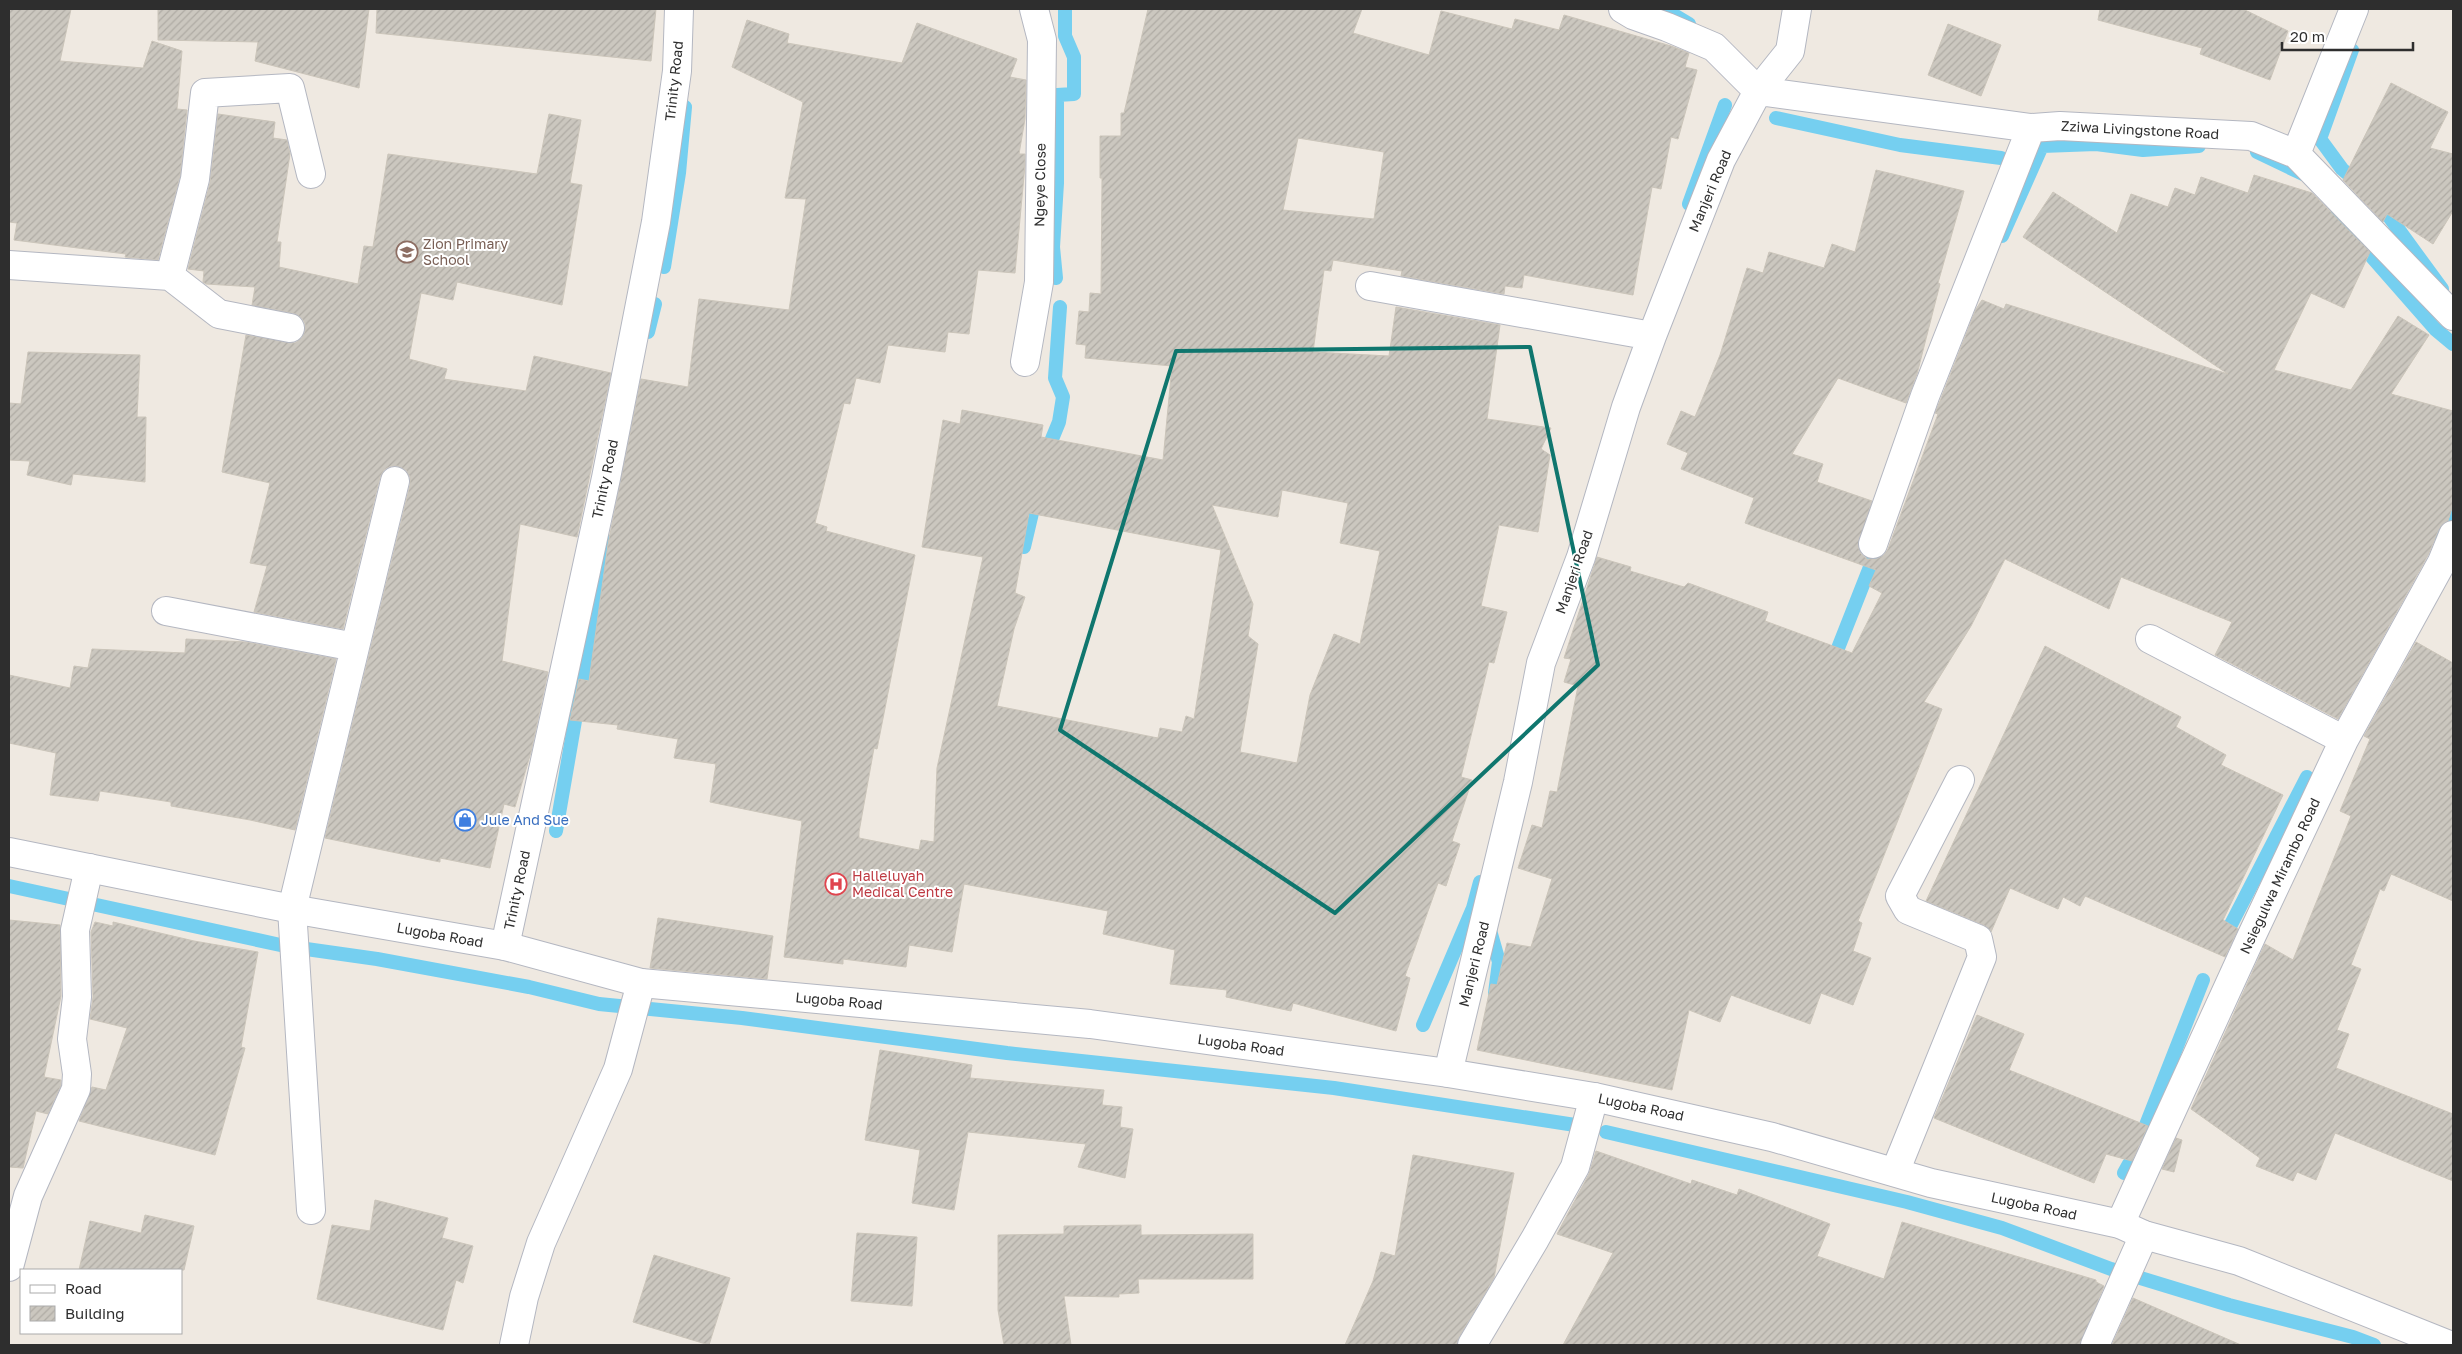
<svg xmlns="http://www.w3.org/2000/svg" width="2462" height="1354" font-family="'Golos Text',sans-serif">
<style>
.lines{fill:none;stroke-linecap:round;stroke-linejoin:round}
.stream{stroke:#75cff0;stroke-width:14}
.building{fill:url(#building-hatch);stroke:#cbc5ba;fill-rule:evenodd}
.minor-casing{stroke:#b4b7c1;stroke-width:30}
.tertiary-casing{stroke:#b4b7c1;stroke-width:30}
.minor{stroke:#fff;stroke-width:28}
.tertiary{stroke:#fff;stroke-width:28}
.marked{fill:none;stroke:#0f766e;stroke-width:4;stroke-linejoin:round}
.labels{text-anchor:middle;stroke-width:4;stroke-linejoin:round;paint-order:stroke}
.street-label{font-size:14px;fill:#2e2e2e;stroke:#fff}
.education-label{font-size:14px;fill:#785e54;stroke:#fff;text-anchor:start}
.shop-label{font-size:14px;fill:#366cbe;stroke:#fff;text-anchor:start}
.health-label{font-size:14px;fill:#be3a42;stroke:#fff;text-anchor:start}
</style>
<defs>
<pattern id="building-hatch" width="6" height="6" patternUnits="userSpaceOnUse" patternTransform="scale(1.25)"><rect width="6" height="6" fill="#cbc7bf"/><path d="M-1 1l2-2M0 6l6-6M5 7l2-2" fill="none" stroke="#afaba4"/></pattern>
</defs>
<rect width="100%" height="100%" fill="#efe9e1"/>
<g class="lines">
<path class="stream" d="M 1664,9 L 1689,24
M 2352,50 L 2320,139 L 2342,169 L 2361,185
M 1776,118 L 1900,145 L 2001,158
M 2257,152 L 2303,174
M 2377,200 L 2442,289
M 1689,204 L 1725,105
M 2336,216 L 2435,329 L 2453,344
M 2002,236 L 2042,146 L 2096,144 L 2143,150 L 2199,146
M 664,267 L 679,173 L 685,107
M 1056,278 L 1053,247 L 1057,183 L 1057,95 L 1074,94 L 1074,57 L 1065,36 L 1065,9
M 648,332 L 655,304
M 1045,456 L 1059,422 L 1063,397 L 1055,378 L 1060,307
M 2442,540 L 2453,510
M 1024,547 L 1036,496
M 1831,666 L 1881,539
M 556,831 L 606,541
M 9,886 L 285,946 L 377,959 L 529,987 L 599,1004 L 742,1018 L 1007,1053 L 1334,1088 L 1575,1125
M 1489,927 L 1499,962 L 1495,993
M 2223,940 L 2307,777
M 1423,1025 L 1473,908 L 1480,882
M 2144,1130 L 2203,980
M 1606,1132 L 1907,1202 L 2002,1228 L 2111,1269 L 2229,1305 L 2353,1337 L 2374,1345
M 2124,1173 L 2129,1164"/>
</g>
<path class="building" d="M 9,9 L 71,9 L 60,61 L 143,68 L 152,41 L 182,51 L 177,109 L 187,110 L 180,176 L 158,260 L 125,257 L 126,254 L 14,240 L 17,223 L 9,222 Z
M 158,9 L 369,9 L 359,88 L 255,61 L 258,42 L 158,40 Z
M 377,9 L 656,9 L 651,61 L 376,33 Z
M 1148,9 L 1362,9 L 1353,33 L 1429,55 L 1441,11 L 1512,29 L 1515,19 L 1559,30 L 1564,15 L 1671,46 L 1689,53 L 1685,67 L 1697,70 L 1678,139 L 1671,137 L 1661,189 L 1652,187 L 1633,295 L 1524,275 L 1522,288 L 1505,286 L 1504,294 L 1401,276 L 1402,271 L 1333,260 L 1331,271 L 1324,270 L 1313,352 L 1389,356 L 1396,307 L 1500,325 L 1487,419 L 1551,428 L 1541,449 L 1550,455 L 1538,532 L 1499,525 L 1481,606 L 1507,612 L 1494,663 L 1489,662 L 1461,777 L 1472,780 L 1452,841 L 1460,844 L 1446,886 L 1438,883 L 1405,976 L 1410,978 L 1396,1031 L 1293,1003 L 1291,1011 L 1226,997 L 1227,990 L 1170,984 L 1175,950 L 1103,934 L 1108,911 L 964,884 L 952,952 L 909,945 L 906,967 L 843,959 L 843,964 L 784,957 L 802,821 L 710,802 L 716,764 L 674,758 L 678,739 L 617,729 L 618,725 L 570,720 L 579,679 L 589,681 L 608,544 L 641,379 L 688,387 L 699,299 L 789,310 L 806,199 L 785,198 L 803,102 L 732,67 L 747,20 L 789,34 L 787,43 L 902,63 L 917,23 L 1017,59 L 1010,77 L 1026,80 L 1025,119 L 1019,154 L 1025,154 L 1025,165 L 1015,273 L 978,270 L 969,334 L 948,332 L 945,352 L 888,345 L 880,383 L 856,378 L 850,404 L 844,403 L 815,523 L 827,527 L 826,531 L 915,555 L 877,749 L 874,748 L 859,832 L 859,838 L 919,850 L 921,840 L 934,842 L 937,768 L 983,557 L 922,547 L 943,420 L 960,424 L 962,410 L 1043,425 L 1041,437 L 1163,460 L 1172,366 L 1085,358 L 1086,345 L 1076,344 L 1079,311 L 1089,312 L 1090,293 L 1101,294 L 1102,178 L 1100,178 L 1100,136 L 1121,136 L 1121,113 L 1124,113 ZM 1298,138 L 1384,152 L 1374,219 L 1283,210 ZM 1282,490 L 1348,503 L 1340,543 L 1380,551 L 1360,644 L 1334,634 L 1310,695 L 1297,763 L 1240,752 L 1258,644 L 1248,636 L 1253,604 L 1212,505 L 1278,517 ZM 1029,513 L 1221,550 L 1194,719 L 1186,716 L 1182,732 L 1160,728 L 1158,738 L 997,706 L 1014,629 L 1025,597 L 1015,593 Z
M 2100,9 L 2243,9 L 2288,31 L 2270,80 L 2200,54 L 2202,48 L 2098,20 Z
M 1948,24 L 2001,45 L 1981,96 L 1928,75 Z
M 2391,83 L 2448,112 L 2430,148 L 2453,154 L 2453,211 L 2433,244 L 2387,214 L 2383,222 L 2343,180 Z
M 218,114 L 275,122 L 273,138 L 287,140 L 290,154 L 277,242 L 281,242 L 279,267 L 358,284 L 364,246 L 373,247 L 388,154 L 537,174 L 549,114 L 581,120 L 570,183 L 582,185 L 562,305 L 457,282 L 453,300 L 421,293 L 409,359 L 447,369 L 444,379 L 526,391 L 534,356 L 611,373 L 577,537 L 520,524 L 502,661 L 548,672 L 531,752 L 515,807 L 504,804 L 490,868 L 440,858 L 440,862 L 325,838 L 410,485 L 410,477 L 406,470 L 398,466 L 391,466 L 384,470 L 380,477 L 343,629 L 254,612 L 267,566 L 250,563 L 270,483 L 222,472 L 246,335 L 295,343 L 302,338 L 305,331 L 305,323 L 301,317 L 293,313 L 252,305 L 255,287 L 206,284 L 203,282 L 204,271 L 188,269 L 210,183 Z
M 1876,170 L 1964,191 L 1938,283 L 1940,284 L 1917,374 L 1906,403 L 1838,378 L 1792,454 L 1823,464 L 1817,482 L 1872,501 L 1858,546 L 1861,554 L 1867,559 L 1876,559 L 1884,555 L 1888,549 L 1938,414 L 1935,413 L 1940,401 L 1976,309 L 1982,300 L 2004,309 L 2006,304 L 2228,374 L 2023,237 L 2053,192 L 2117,233 L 2131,194 L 2168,207 L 2175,188 L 2195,195 L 2201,177 L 2248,193 L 2254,175 L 2312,193 L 2370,252 L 2344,308 L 2311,293 L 2274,370 L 2351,390 L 2398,316 L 2429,335 L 2391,394 L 2453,411 L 2453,505 L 2448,521 L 2439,529 L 2428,555 L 2338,719 L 2215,655 L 2232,622 L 2121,577 L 2109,609 L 2005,559 L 1971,626 L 1924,702 L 1942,709 L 1858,921 L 1862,923 L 1853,951 L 1871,958 L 1853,1005 L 1821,993 L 1810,1024 L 1731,995 L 1720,1022 L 1689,1010 L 1672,1090 L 1477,1050 L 1491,984 L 1497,985 L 1507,943 L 1531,947 L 1552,879 L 1518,868 L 1532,825 L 1542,828 L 1550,791 L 1557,792 L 1578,686 L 1564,682 L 1571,659 L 1564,658 L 1597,557 L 1631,567 L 1630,571 L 1684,587 L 1688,583 L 1768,612 L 1765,621 L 1852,653 L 1882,593 L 1869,586 L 1876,570 L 1745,523 L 1754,498 L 1681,469 L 1688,453 L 1667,444 L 1681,411 L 1695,417 L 1720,355 L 1747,268 L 1763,273 L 1769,252 L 1824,268 L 1832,244 L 1855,252 Z
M 28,352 L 140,355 L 137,417 L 146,417 L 145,482 L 73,474 L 71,485 L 27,475 L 30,461 L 9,460 L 9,403 L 21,404 Z
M 186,639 L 246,642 L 336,659 L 295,830 L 250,820 L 171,806 L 171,802 L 100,791 L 98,801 L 50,795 L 56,753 L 9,743 L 9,675 L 70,688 L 74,666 L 88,668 L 92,649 L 185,653 Z
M 2416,642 L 2453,663 L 2453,901 L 2391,874 L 2384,891 L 2380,889 L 2351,965 L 2361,969 L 2337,1030 L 2349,1034 L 2336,1068 L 2453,1114 L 2453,1181 L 2335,1133 L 2316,1180 L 2297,1172 L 2293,1181 L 2256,1166 L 2260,1158 L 2191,1109 L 2265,944 L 2293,960 L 2351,816 L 2340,811 L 2370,739 L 2364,736 Z
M 2045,646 L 2181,717 L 2176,727 L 2226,755 L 2221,765 L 2283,795 L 2223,920 L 2238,929 L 2225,957 L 2085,896 L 2080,906 L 2063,897 L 2058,909 L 2010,888 L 1991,932 L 1984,925 L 1926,901 Z
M 658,918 L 773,936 L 767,979 L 650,968 Z
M 9,920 L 60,925 L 61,996 L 44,1077 L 61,1080 L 61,1085 L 48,1114 L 36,1111 L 23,1168 L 9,1167 Z
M 95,922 L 113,926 L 113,922 L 194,941 L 258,952 L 241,1047 L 245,1048 L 215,1155 L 79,1121 L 92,1087 L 106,1090 L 127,1028 L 90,1019 L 93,997 L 91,932 Z
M 1977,1015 L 2024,1034 L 2009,1070 L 2148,1126 L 2132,1161 L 2106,1154 L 2094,1183 L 1934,1118 Z
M 880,1050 L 972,1065 L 970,1078 L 1104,1090 L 1102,1105 L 1122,1107 L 1120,1127 L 1133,1129 L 1125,1178 L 1078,1167 L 1086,1144 L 968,1132 L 954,1210 L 912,1203 L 920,1150 L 865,1140 Z
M 2176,1138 L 2182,1140 L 2174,1172 L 2162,1169 Z
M 1596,1151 L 1691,1184 L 1692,1180 L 1737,1195 L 1739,1189 L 1830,1224 L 1817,1256 L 1884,1279 L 1902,1222 L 2096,1280 L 2096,1282 L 2104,1286 L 2080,1345 L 1563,1345 L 1613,1253 L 1557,1234 L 1589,1174 Z
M 1413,1155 L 1514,1173 L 1494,1278 L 1459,1337 L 1456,1345 L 1345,1345 L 1373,1281 L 1381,1252 L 1395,1256 Z
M 375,1200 L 448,1218 L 442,1238 L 473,1246 L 463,1283 L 456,1280 L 443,1330 L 317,1299 L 332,1225 L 370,1231 Z
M 145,1215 L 194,1226 L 184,1270 L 79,1270 L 90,1221 L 141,1233 Z
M 1141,1225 L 1141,1235 L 1253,1234 L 1253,1279 L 1138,1279 L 1139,1293 L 1119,1294 L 1119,1297 L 1064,1296 L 1071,1345 L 1004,1345 L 998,1310 L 998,1235 L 1064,1234 L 1064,1226 Z
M 857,1233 L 917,1237 L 912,1306 L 851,1301 Z
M 654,1255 L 730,1278 L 709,1345 L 633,1322 Z
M 2133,1298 L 2241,1345 L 2112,1345 Z"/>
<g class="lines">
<g class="minor-casing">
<path id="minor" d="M 1623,9 L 1633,15 L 1667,27 L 1714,47 L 1758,91
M 1758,91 L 2031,128 L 2060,126 L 2251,136 L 2296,154 L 2453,316
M 2296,154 L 2354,9
M 9,265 L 170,276 L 219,314 L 290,328
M 170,276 L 195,179 L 205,93 L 290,88 L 311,174
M 1370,286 L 1652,336
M 1025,362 L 1039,282 L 1042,40 L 1034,9
M 1873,544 L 1925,396 L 2031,128
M 166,611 L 355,647
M 2150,639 L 2344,740
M 505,946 L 606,478 L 656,222 L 677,71 L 679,9
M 1448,1073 L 1518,782 L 1541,663 L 1581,557 L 1626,407 L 1652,336 L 1721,160 L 1758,91 L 1790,51 L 1797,9
M 1895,1172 L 1982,957 L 1978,939 L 1908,910 L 1900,896 L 1960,780
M 311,1210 L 292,909 L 395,481
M 2120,1224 L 2252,935 L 2344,740 L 2442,562 L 2453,535
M 9,1267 L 28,1196 L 76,1089 L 77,1074 L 72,1039 L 77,997 L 75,930 L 89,868
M 514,1345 L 524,1297 L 541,1243 L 618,1069 L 641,983
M 1472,1345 L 1535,1239 L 1575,1167 L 1594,1097
M 2095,1345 L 2144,1235"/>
</g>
<g class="tertiary-casing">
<path id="tertiary" d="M 9,852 L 292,909 L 505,946 L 641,983 L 1090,1024 L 1448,1073 L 1594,1097 L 1772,1137 L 1931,1183 L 2120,1224 L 2144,1235 L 2239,1261 L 2449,1345"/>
</g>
<use href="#minor" class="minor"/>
<use href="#tertiary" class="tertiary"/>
</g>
<path class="marked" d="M 1530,347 L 1598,665 L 1335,913 L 1060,730 L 1176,351 Z"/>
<defs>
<g id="school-ring" transform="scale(1.125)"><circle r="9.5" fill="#fff" stroke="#8d6e63" stroke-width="1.5"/><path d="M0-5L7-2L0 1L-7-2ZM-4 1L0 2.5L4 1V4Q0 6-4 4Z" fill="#8d6e63"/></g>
<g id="shop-ring" transform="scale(1.125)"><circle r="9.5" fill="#fff" stroke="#3f7fe0" stroke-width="1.5"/><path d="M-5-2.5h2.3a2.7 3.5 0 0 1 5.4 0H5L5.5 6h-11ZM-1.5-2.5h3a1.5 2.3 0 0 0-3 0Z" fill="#3f7fe0"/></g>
<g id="hospital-ring" transform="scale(1.125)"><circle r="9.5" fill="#fff" stroke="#e0444e" stroke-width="1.5"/><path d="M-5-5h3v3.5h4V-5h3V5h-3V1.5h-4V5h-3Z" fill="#e0444e"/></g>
</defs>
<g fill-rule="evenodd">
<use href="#school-ring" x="407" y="252"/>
<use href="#shop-ring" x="465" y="820"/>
<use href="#hospital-ring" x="836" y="884"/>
</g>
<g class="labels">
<g class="street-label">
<text transform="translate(674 81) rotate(-84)" y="5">Trinity Road</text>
<text transform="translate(2140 130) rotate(3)" y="5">Zziwa Livingstone Road</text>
<text transform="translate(1040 185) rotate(-89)" y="5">Ngeye Close</text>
<text transform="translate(1710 191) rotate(-67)" y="5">Manjeri Road</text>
<text transform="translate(605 479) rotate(-78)" y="5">Trinity Road</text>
<text transform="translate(1574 572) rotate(-71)" y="5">Manjeri Road</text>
<text transform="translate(2280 876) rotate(-65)" y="5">Nsiegulwa Mirambo Road</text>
<text transform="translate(517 890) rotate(-78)" y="5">Trinity Road</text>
<text transform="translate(440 935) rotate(10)" y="5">Lugoba Road</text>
<text transform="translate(1474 964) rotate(-76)" y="5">Manjeri Road</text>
<text transform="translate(839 1001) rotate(5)" y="5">Lugoba Road</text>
<text transform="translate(1241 1045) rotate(8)" y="5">Lugoba Road</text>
<text transform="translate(1641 1107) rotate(12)" y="5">Lugoba Road</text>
<text transform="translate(2034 1206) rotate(12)" y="5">Lugoba Road</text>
</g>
<g class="education-label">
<text x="423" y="249">Zion Primary<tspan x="423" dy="16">School</tspan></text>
</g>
<g class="shop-label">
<text x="481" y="825">Jule And Sue</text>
</g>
<g class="health-label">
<text x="852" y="881">Halleluyah<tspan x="852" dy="16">Medical Centre</tspan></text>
</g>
</g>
<rect width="2462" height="1354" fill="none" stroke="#2e2e2e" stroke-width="20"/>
<rect x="20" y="1269" width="162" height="65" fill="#ffffff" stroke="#ababab"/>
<rect x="30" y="1285" width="25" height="8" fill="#ffffff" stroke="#ababab"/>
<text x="65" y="1294" font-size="15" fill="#2e2e2e">Road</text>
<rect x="30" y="1306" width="25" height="15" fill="url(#building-hatch)" stroke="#ababab"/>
<text x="65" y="1319" font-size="15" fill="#2e2e2e">Building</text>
<path d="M2282 42v8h131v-8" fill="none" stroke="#2e2e2e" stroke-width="2.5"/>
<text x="2290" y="42" font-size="15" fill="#2e2e2e" stroke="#ffffff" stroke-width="4" paint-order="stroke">20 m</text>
</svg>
